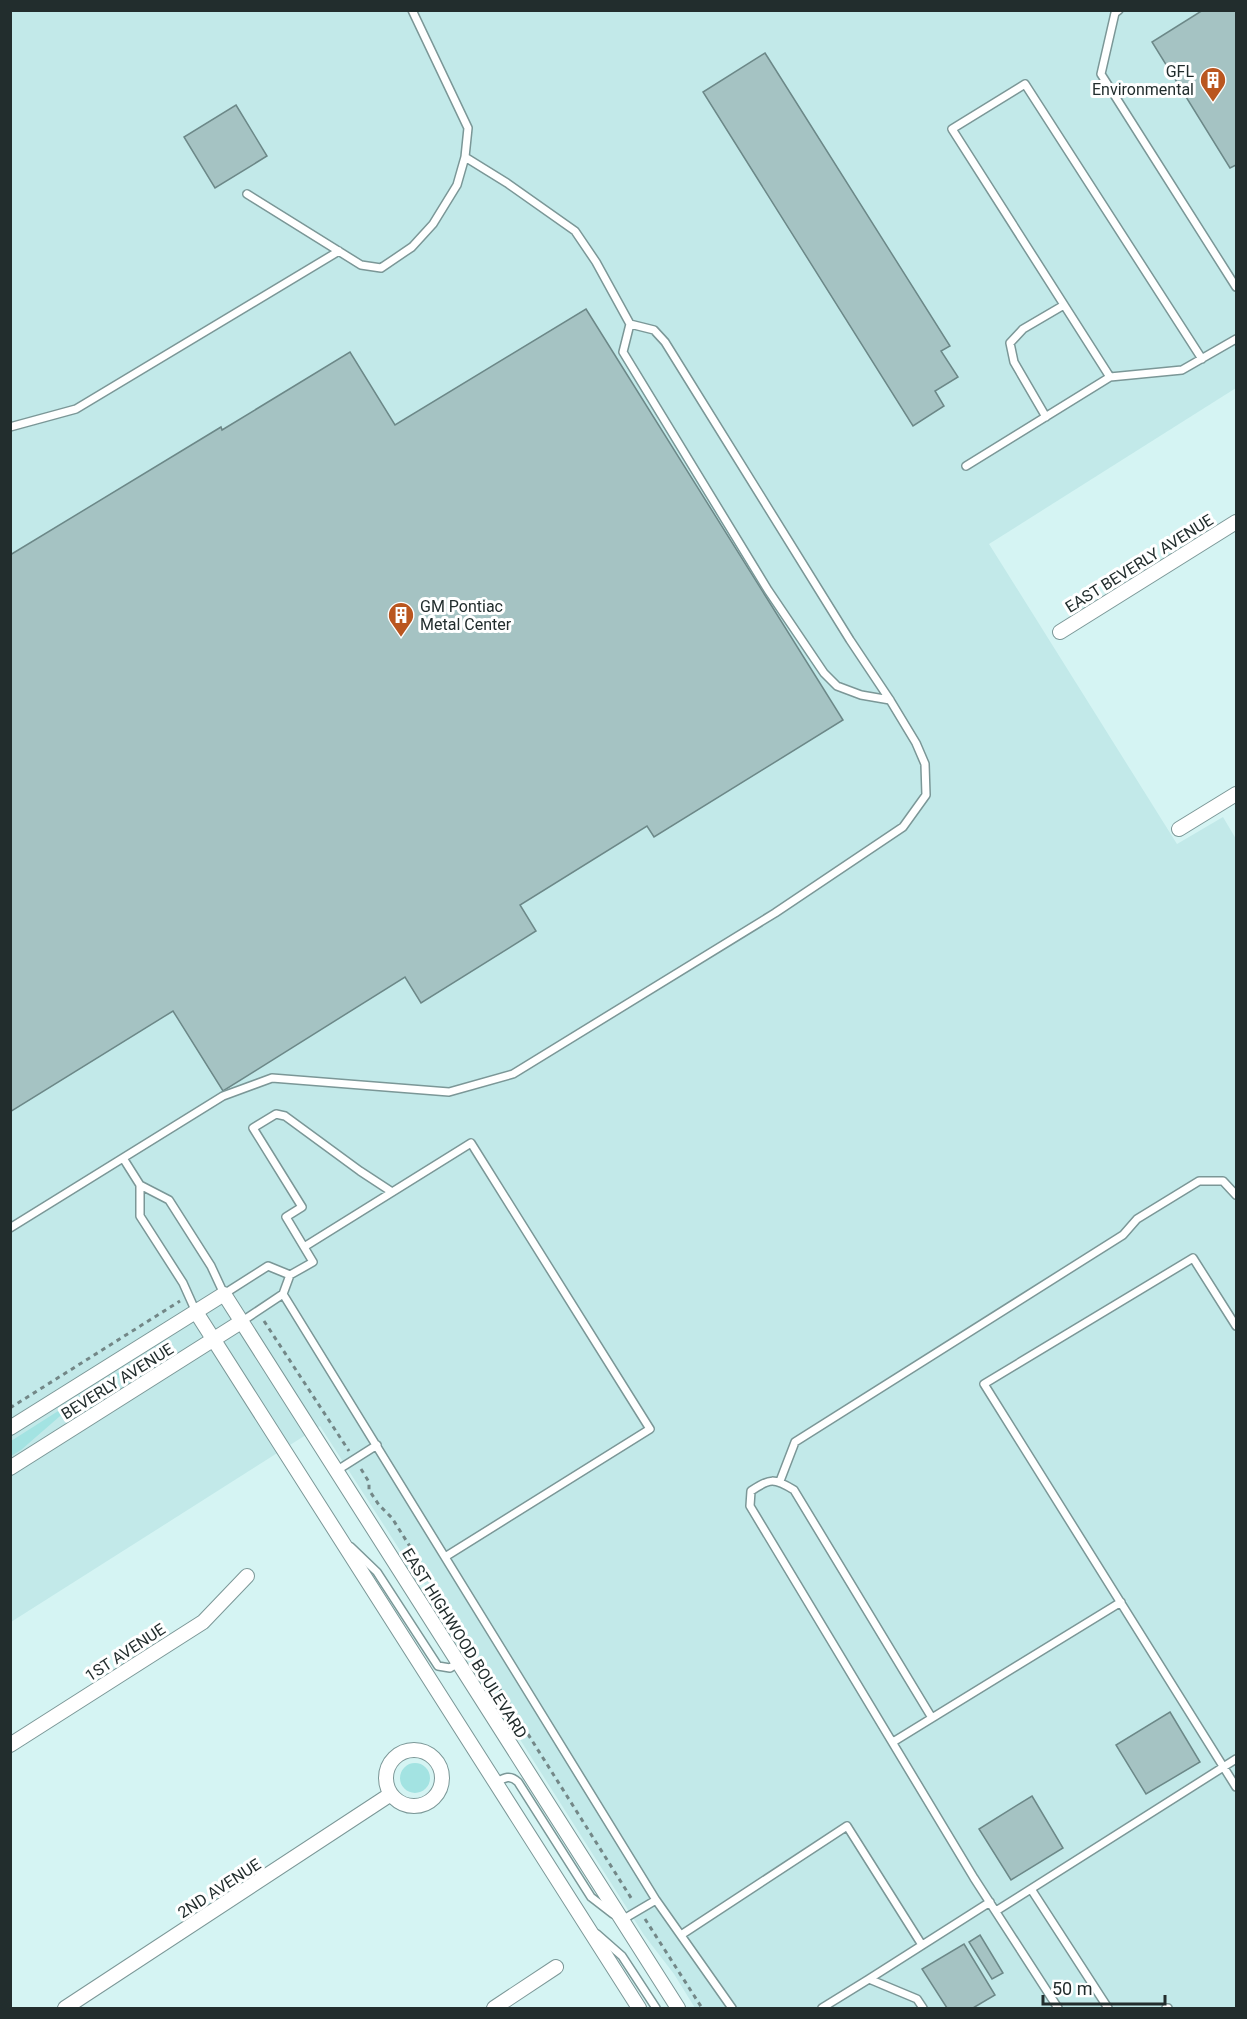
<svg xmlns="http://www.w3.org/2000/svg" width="1247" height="2019" font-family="Roboto,sans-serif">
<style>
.built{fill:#c2e9e9}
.green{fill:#a3e3e2}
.building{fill:#a5c3c3;stroke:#6c8888;stroke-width:1.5}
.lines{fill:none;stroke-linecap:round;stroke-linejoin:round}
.lane-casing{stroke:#7b9797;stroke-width:10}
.street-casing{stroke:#7b9797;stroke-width:16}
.path{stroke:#738787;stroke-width:3;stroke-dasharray:4.5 4.5;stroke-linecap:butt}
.lane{stroke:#fff;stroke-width:7}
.street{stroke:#fff;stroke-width:14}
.labels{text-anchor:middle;stroke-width:6;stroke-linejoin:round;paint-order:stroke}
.poi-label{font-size:16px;fill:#222d2d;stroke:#fff;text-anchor:end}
.street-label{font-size:16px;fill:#222d2d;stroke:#fff}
</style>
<rect width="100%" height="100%" fill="#d5f4f3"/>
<path class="built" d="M 11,11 L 1236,11 L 1236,388 L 989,544 L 1177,844 L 1223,817 L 1236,839 L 1236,2008 L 695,2008 L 674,1974 L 644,1935 L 474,1667 L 463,1643 L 434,1597 L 405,1558 L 320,1426 L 11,1622 Z"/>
<path class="green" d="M 162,1345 L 165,1345 L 165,1349 L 67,1410 L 21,1450 L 11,1456 L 11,1441 Z
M400 1778a15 15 0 1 1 30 0a15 15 0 1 1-30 0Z"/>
<path class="building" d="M 1203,10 L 1236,10 L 1236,165 L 1230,168 L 1152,42 Z
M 765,53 L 950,346 L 941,351 L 958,377 L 935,391 L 944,406 L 913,426 L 703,92 Z
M 236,105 L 267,156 L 215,188 L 184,137 Z
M 586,309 L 843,720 L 654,837 L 647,826 L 520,905 L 536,931 L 421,1003 L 405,977 L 223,1091 L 173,1011 L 10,1112 L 10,555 L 221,427 L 222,430 L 350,352 L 395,425 Z
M 1170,1712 L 1200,1762 L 1146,1794 L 1116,1745 Z
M 1032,1796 L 1063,1848 L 1011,1880 L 979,1829 Z
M 980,1935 L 1003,1973 L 992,1979 L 969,1942 Z
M 964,1944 L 995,1995 L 973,2008 L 947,2008 L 922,1969 Z"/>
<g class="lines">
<g class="lane-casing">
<path id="lane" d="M 1119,10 L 1115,13 L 1101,74 L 1236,287
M 465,157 L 507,183 L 575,231 L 596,262 L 630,324
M 247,194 L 361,265 L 381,268 L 412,247 L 433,224 L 457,185 L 465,157 L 468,128 L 412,10
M 1202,359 L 1025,84 L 952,129 L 1110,377 L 1182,370 L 1236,339
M 1046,417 L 1014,362 L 1010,343 L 1023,329 L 1064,305
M 10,427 L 76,409 L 339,251
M 966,466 L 1110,377
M 123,1158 L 140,1185 L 140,1216 L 183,1283 L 196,1312
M 140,1185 L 169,1200 L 211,1266 L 224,1294 L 268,1266 L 290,1275
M 10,1228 L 223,1096 L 272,1078 L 449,1092 L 513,1074 L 775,913 L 903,827 L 926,795 L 925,764 L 916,743 L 890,700 L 850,640 L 665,342 L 654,330 L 630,324 L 623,352 L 768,590 L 824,673 L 837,686 L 861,695 L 890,700
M 304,1247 L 471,1143 L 650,1429 L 445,1557
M 283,1294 L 656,1900 L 732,2008
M 241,1322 L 283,1294 L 290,1275 L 313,1262 L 286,1217 L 302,1207 L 253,1128 L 276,1114 L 285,1116 L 360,1171 L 392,1192
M 1236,1326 L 1193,1258 L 984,1384 L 1236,1787
M 336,1471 L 377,1445
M 780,1481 L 795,1442 L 1123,1235 L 1137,1219 L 1199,1181 L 1223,1181 L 1236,1195
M 351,1547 L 377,1572 L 438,1666 L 450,1668 L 458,1663
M 932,1718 L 1121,1602
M 893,1742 L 932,1718 L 794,1490 C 774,1478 770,1478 751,1491 L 750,1506 L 974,1878 L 1058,2008
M 495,1783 C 504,1778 510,1774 518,1782 L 591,1897 L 613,1914
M 1031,1889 L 1108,2008
M 996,1911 L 1236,1759
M 622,1920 L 656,1900
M 597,1934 L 622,1956 L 656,2008
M 681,1935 L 847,1826 L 922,1945
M 869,1979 L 990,1902
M 822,2008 L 869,1979 L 917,1999 L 923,2008
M 1166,2008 L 1168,2008"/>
</g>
<g class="street-casing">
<path id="street" d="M 1060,632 L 1236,522
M 1179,829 L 1236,794
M 196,1312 L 639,2008
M 10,1428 L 224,1294 L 678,2008
M 10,1468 L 241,1322
M 10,1745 L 203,1622 L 247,1576
M386 1778a28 28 0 1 1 56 0a28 28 0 1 1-56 0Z
M 65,2008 L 391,1794
M 494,2008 L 556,1967"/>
</g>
<path class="path" d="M 264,1321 L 349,1451
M 10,1408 L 180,1301
M 361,1469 L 369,1482 L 369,1490 L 379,1505 L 392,1518 L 633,1901
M 645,1919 L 702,2008"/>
<use href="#lane" class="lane"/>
<use href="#street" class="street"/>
</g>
<defs>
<g id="building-pin" transform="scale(1.35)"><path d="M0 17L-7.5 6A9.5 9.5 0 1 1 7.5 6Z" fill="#ba561f" stroke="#fff"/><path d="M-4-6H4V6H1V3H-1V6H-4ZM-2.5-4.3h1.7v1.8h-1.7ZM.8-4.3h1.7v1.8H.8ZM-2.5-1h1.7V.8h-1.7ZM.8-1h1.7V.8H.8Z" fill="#fff"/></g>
</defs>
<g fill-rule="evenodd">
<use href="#building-pin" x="1213" y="80"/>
<use href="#building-pin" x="401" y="615"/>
</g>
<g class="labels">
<g class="poi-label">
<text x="1194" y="77">GFL<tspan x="1194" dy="18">Environmental</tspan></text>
<text x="420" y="612" text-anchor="start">GM Pontiac<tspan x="420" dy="18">Metal Center</tspan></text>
</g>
<g class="street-label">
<text transform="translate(1139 563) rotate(-32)" y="6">EAST BEVERLY AVENUE</text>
<text transform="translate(117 1381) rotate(-32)" y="6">BEVERLY AVENUE</text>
<text transform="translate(465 1643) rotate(58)" y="6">EAST HIGHWOOD BOULEVARD</text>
<text transform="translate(125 1652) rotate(-33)" y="6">1ST AVENUE</text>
<text transform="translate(219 1888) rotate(-33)" y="6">2ND AVENUE</text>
</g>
</g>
<rect width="1247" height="2019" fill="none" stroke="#222d2d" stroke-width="24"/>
<path d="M1043 1995v9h122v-9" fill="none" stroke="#222d2d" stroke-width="3"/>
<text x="1052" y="1995" font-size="18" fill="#222d2d" stroke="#ffffff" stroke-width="4.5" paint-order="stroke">50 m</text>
</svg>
